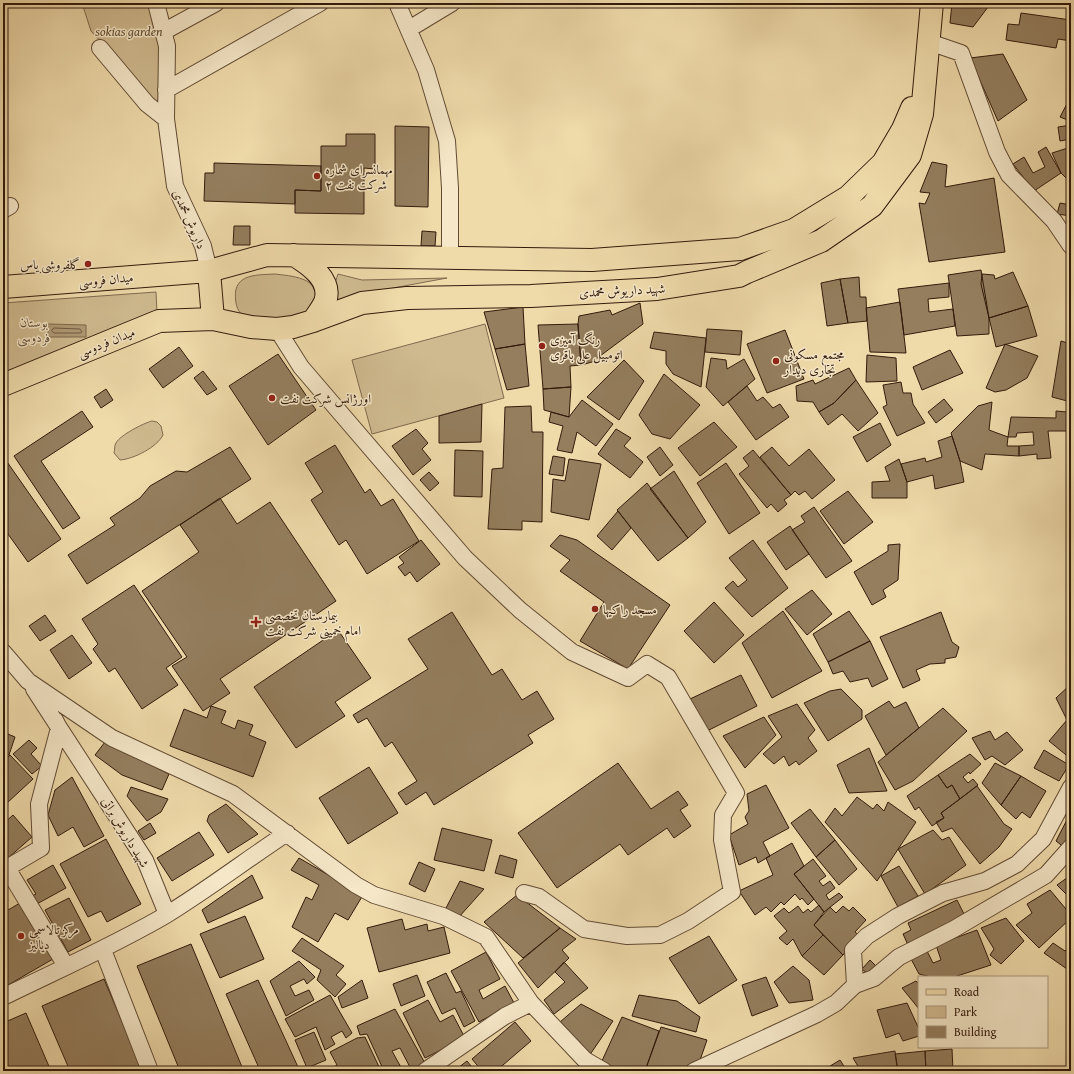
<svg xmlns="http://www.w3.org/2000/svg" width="1074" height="1074" font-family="'Gentium Book Plus',Amiri,serif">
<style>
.green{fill:#cfba8f;stroke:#806a4e}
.water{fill:#af9974;stroke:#7d674a}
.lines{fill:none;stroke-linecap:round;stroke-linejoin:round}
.shore{stroke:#705a40;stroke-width:1}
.building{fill:#947e5e;stroke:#321b0c}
.street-casing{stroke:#614b34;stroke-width:18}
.primary-casing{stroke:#321b0c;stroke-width:24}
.street{stroke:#f5e7c8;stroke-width:16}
.primary{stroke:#efdaaa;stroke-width:22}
.poi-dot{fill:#8f2418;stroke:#f5e7c8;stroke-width:1.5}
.labels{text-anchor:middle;stroke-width:3;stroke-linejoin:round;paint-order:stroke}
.park-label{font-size:13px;font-style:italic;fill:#614b33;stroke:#f5e7c8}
.poi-label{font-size:13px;fill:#321b0c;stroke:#f5e7c8;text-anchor:start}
.street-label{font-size:13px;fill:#321b0c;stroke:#f5e7c8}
</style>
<rect width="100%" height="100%" fill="#efdaaa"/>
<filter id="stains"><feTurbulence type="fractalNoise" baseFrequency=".005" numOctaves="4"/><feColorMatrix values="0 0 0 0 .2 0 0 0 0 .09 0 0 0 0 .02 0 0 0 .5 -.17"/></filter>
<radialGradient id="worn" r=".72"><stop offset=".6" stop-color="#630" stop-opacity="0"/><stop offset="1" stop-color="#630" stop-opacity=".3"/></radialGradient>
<path class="green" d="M 82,3 L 151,3 L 161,46 L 160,107 L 91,31 Z
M 275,274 C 290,276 321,277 315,301 C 313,306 306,312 303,317 C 290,318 256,321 244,316 C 239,313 237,308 236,303 C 231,274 254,275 275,274 Z
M 338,274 L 362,280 L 447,278 L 388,289 L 339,304 C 334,295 334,284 338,274 Z
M 156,292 L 157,312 L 3,373 L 3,303 Z
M 485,324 L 504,398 L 372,434 L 352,360 Z
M 152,421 L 157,422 L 161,426 L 163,435 C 157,447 134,459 120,460 L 114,453 C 115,450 114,446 116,443 C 120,435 144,423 152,421 Z"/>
<path class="water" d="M 48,324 L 86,325 L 86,337 L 48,337 Z"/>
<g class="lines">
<path class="shore" d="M 54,328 L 80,329 L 82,332 L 80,333 L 54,333 L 52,331 Z"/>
</g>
<path class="building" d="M 952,3 L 991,3 L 973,27 L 950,23 Z
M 1021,13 L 1071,20 L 1071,41 L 1058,39 L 1056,48 L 1006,40 L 1008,24 L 1019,25 Z
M 1003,54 L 1027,100 L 998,121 L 970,58 Z
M 1071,96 L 1071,119 L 1070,121 L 1060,117 Z
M 1070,121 L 1071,121 L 1071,139 L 1060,141 L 1058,127 L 1071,125 Z
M 395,126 L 429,127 L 428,207 L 395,206 Z
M 346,134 L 375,134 L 375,169 L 364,168 L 364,214 L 295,213 L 295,190 L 321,191 L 321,146 L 346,146 Z
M 1046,147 L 1061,173 L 1034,191 L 1013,164 L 1024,157 L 1033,173 L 1045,167 L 1038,152 Z
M 1071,147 L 1071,177 L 1066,178 L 1061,173 L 1052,153 Z
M 932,162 L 947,165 L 945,187 L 994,178 L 1005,252 L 929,262 L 919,203 L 925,204 L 930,193 L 920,192 Z
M 214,163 L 321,166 L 321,191 L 295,190 L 295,204 L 204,201 L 205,173 L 214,173 Z
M 1060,203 L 1071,205 L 1071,216 L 1057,214 Z
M 234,226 L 250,226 L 250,245 L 233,245 Z
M 422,231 L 436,232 L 435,246 L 421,246 Z
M 981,270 L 989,318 L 989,334 L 957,336 L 948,275 Z
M 1013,272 L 1028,306 L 989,318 L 981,284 L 982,274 L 994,275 L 995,279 Z
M 859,277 L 860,297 L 866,297 L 867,321 L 848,323 L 840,279 Z
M 840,279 L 848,323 L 827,326 L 821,283 Z
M 949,283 L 949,297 L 928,299 L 929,312 L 953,309 L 955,326 L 904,335 L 898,289 Z
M 900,302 L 906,353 L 870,352 L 866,308 Z
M 640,303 L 643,324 L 592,362 L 581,365 L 578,324 L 579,316 L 610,310 L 612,315 Z
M 1028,306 L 1037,336 L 996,347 L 989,318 Z
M 523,307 L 525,344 L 495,349 L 484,312 Z
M 578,324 L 581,365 L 570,366 L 571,387 L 543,389 L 538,325 Z
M 707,329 L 742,331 L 740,355 L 705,352 Z
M 785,330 L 804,379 L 767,393 L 747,344 Z
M 654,332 L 706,338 L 701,387 L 673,374 L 666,364 L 666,351 L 650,348 Z
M 1061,341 L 1071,344 L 1071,362 L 1068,374 L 1071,375 L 1071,402 L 1052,397 Z
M 525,344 L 529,386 L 507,390 L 495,349 Z
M 1005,344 L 1038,356 L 1027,378 L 1006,390 L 995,392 L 986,388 Z
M 179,347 L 193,366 L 163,388 L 149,369 Z
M 950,350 L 963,373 L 922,390 L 913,367 Z
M 278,354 L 316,410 L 268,445 L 229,386 Z
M 867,355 L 896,358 L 897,381 L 866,382 Z
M 711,358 L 726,360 L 727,369 L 744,359 L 755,379 L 723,406 L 706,387 Z
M 624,360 L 644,381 L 619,420 L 587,397 Z
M 849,368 L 856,380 L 834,403 L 819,412 L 813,402 L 797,401 L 796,386 L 813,380 L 815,384 Z
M 203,371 L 217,389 L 207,395 L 194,378 Z
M 664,374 L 700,405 L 670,439 L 652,434 L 639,415 Z
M 856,380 L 878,413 L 858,431 L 842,414 L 828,425 L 819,412 L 834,403 Z
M 901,382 L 903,393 L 911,393 L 913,404 L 925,423 L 897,436 L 883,407 L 887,405 L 883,385 Z
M 747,386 L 757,401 L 763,397 L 773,408 L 780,404 L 789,417 L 756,440 L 728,402 Z
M 571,387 L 569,417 L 544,410 L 543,389 Z
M 106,389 L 113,400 L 101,408 L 94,397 Z
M 944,399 L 953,410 L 936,423 L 928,412 Z
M 582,400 L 613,424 L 596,446 L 577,432 L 572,453 L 557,450 L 563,426 L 549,422 L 551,412 L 569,417 Z
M 992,402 L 989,430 L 1008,437 L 1007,446 L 1019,446 L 1019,456 L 985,454 L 982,470 L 960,461 L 951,433 L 978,406 Z
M 482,404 L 481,442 L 439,443 L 439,416 Z
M 531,406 L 532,432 L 543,432 L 542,522 L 522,521 L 522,530 L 488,529 L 492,469 L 503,468 L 505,407 Z
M 82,411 L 93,427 L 41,461 L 80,518 L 63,529 L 14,456 Z
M 1056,411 L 1067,412 L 1068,431 L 1048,431 L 1051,458 L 1037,459 L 1037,454 L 1019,456 L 1019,446 L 1034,445 L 1033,432 L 1017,433 L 1016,437 L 1008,437 L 1011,417 L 1056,418 Z
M 714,422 L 737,447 L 700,476 L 678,448 Z
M 880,423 L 891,445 L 867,462 L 853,437 Z
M 416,429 L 428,443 L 422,449 L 431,460 L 413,475 L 392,446 Z
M 616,429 L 631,438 L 624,446 L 643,462 L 630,478 L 598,454 Z
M 952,436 L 960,461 L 964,482 L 935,489 L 933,475 L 907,482 L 901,464 L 925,458 L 926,462 L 942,457 L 938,441 Z
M 335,445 L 365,493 L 370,489 L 381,506 L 393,499 L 419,541 L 367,574 L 346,540 L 339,545 L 311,500 L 323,492 L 305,463 Z
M 230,447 L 251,479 L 87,584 L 68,555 L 115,525 L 110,518 L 140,498 L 150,486 L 176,471 L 187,472 Z
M 660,447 L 673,465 L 660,476 L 647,457 Z
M 772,447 L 789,466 L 809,449 L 835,480 L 812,499 L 805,491 L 799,495 L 795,491 L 791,495 L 760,457 Z
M 455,450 L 483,451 L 482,497 L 454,496 Z
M 753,450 L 791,495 L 784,500 L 787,504 L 778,512 L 771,504 L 767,508 L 739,474 L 749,466 L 743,458 Z
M 553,456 L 565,458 L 563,476 L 549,474 Z
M 5,459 L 61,539 L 28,562 L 3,527 L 3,460 Z
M 569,459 L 601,464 L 589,520 L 551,512 L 553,479 L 565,481 Z
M 899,459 L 907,482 L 907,498 L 872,498 L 872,482 L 890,481 L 885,467 Z
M 726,463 L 760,513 L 729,534 L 697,483 Z
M 674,471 L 706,522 L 688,538 L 650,489 Z
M 429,472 L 439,483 L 430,491 L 420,480 Z
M 647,483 L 688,538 L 658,561 L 617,510 Z
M 848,491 L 873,522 L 844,544 L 820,511 Z
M 220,498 L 237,524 L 270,502 L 336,601 L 220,679 L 230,693 L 203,711 L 172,666 L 187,657 L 142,591 L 199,552 L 180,525 Z
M 814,507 L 852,561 L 826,578 L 792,530 L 805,522 L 801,516 Z
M 618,511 L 631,528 L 612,550 L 597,536 Z
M 790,526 L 809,554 L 786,570 L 767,542 Z
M 560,535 L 577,540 L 670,605 L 628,669 L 580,641 L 604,602 L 560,571 L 570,560 L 550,546 Z
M 421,540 L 440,564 L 417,582 L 410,572 L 405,576 L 398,567 L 404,563 L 399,557 Z
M 753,540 L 788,588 L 752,617 L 725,588 L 733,581 L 738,587 L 747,580 L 729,558 Z
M 900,544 L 898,580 L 883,590 L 886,597 L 872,605 L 854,572 L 888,551 L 888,545 Z
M 134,585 L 182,657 L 166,668 L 178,685 L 142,709 L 115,668 L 109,672 L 93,649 L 98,644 L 82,619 Z
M 812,590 L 832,614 L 807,635 L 785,609 Z
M 714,602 L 744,635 L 714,663 L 684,631 Z
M 783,611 L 822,671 L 772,698 L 742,643 Z
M 849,611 L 870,641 L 828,662 L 813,634 Z
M 452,612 L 492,675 L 502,669 L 522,700 L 537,691 L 554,719 L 528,735 L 533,743 L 434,805 L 426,792 L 406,805 L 398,793 L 417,781 L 392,742 L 385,747 L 367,718 L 358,723 L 353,715 L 428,669 L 408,639 Z
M 941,612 L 952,642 L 959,647 L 956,657 L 945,659 L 945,663 L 930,664 L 916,670 L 920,680 L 903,688 L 880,637 Z
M 45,615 L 56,631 L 40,641 L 29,626 Z
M 338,630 L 371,678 L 335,702 L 345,716 L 296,748 L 254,687 Z
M 72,635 L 92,663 L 69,679 L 50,650 Z
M 870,641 L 888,679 L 872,687 L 868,678 L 850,682 L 843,671 L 833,674 L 828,662 Z
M 741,675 L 757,706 L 707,731 L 690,699 Z
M 1071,684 L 1071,759 L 1049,741 L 1067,720 L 1056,698 Z
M 841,689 L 862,710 L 862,719 L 828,741 L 804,703 L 830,691 Z
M 889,701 L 894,708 L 906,702 L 919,728 L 886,755 L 865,716 Z
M 797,704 L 815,730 L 808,738 L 817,751 L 799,765 L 796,761 L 789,766 L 784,756 L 774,764 L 763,754 L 782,737 L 768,716 Z
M 211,706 L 226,711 L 221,723 L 235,729 L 238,720 L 253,725 L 249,735 L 266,742 L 253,777 L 170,746 L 184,709 L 207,718 Z
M 943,708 L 967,731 L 913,781 L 895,790 L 878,762 Z
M 764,717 L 776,735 L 745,768 L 723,736 Z
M 990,731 L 995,740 L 1007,732 L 1023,750 L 1005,765 L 992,756 L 985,760 L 972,738 Z
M 3,732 L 15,737 L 9,755 L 3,753 Z
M 29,740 L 37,748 L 31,754 L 42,766 L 32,774 L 13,754 Z
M 105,742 L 169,774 L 162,790 L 122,775 L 95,755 Z
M 869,748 L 887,791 L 849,793 L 837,765 Z
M 1044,750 L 1069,765 L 1059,781 L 1034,768 Z
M 970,754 L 981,764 L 970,774 L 969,772 L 963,777 L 968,783 L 973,779 L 978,785 L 960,799 L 952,785 L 947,788 L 938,775 Z
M 10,755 L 33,779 L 7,803 L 3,799 L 3,762 Z
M 618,763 L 651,809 L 678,791 L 688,805 L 680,810 L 691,826 L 674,838 L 667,828 L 628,855 L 620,844 L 557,888 L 518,833 Z
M 995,763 L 1021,776 L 1001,805 L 982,783 Z
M 369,767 L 398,813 L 348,844 L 319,798 Z
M 938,775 L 947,788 L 952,785 L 960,799 L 941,813 L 944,818 L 932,826 L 919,807 L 915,810 L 907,796 Z
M 1021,776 L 1046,791 L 1030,818 L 1022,812 L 1016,819 L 1001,805 Z
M 72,777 L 104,836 L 84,847 L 73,827 L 58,836 L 48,815 L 55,790 Z
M 766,785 L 789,828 L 763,842 L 770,856 L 758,863 L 756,857 L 739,865 L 729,835 L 748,824 L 745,817 L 749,811 L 747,794 Z
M 977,786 L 1004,824 L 1012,829 L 999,847 L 980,864 L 952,828 L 942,832 L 936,822 L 944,818 L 941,813 Z
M 131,787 L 168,799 L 161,812 L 147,821 L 127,796 Z
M 857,797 L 873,809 L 877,804 L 884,811 L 888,802 L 916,822 L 877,881 L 825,822 L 835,808 L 842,816 Z
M 226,804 L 258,834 L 228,853 L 207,821 L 209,815 Z
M 810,809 L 835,840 L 816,857 L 791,823 Z
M 1071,812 L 1071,840 L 1065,848 L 1056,841 Z
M 13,815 L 32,837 L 8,858 L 3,853 L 3,824 Z
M 150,823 L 156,833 L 144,840 L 138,831 Z
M 442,828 L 492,840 L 484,871 L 434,860 Z
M 933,830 L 942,840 L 949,837 L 966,865 L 925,894 L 898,849 Z
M 199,832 L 214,855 L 172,881 L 157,858 Z
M 106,839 L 141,904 L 107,922 L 101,911 L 88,917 L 60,864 Z
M 835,840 L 857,869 L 839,885 L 816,857 Z
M 792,843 L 804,866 L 794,874 L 814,899 L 808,905 L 802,898 L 800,900 L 795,894 L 784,905 L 781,902 L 771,912 L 766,907 L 755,915 L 739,891 L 773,875 L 766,858 Z
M 500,855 L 517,860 L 513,878 L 495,873 Z
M 299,858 L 363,895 L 348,920 L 335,913 L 318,942 L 292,927 L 306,897 L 312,900 L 319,885 L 291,870 Z
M 813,859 L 826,876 L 819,881 L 823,886 L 830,881 L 835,888 L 826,895 L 829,900 L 839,893 L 843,897 L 824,912 L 794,874 Z
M 419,862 L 435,869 L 425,892 L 409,884 Z
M 53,865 L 66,888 L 35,905 L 30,897 L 36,894 L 27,880 Z
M 899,866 L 918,896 L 898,907 L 881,876 Z
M 252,875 L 263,898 L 208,923 L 202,910 Z
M 1071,875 L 1071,899 L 1057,885 Z
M 460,881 L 484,889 L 459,917 L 445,910 Z
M 1050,890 L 1071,915 L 1071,918 L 1039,948 L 1016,925 L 1032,913 L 1027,904 Z
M 3,891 L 8,901 L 3,903 Z
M 517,895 L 560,928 L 523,958 L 484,922 Z
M 69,898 L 91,940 L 68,952 L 45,910 Z
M 957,900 L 966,918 L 908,945 L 903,934 L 911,930 L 908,923 Z
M 20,903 L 53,959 L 3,988 L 3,913 Z
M 819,905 L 824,912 L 814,925 L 823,935 L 802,956 L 793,939 L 787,945 L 779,938 L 787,931 L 774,916 L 784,908 L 789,913 L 798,906 L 803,913 L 808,909 L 811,912 Z
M 843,906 L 849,911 L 853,907 L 866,920 L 855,932 L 860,936 L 843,955 L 814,925 L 830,907 L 836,913 Z
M 245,916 L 264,959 L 220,978 L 200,934 Z
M 1006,918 L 1024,941 L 1001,964 L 990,955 L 994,949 L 981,928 Z
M 402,919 L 405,930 L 427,924 L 428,931 L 444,927 L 450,953 L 379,972 L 367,928 Z
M 560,928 L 576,939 L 562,950 L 569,958 L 538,988 L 518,963 Z
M 977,930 L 991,965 L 954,977 L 931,977 L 919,974 L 910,957 L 927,951 L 933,963 L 941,960 L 936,945 Z
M 823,935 L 843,955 L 824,975 L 802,956 Z
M 709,936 L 737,980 L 699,1004 L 669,958 Z
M 302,938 L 344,966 L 336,975 L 346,984 L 335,997 L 317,980 L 321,970 L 292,951 Z
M 1053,943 L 1065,951 L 1071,945 L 1071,964 L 1067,969 L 1044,953 Z
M 191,944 L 242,1067 L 233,1071 L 180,1071 L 137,966 Z
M 486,952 L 500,979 L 479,990 L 483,999 L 505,986 L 514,1003 L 479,1022 L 451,971 Z
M 870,960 L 877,967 L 869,975 L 862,969 Z
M 299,961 L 315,977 L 307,984 L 304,979 L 290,986 L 295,996 L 309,990 L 314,1000 L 286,1016 L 270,981 Z
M 564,962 L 588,988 L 554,1014 L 544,1000 L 565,982 L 555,972 Z
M 793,966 L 809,980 L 813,1000 L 789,1003 L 774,982 Z
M 446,973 L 456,993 L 461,991 L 475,1021 L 464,1027 L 455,1008 L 442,1014 L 427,982 Z
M 417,975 L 425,996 L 401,1006 L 393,984 Z
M 766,977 L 778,1006 L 752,1016 L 742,985 Z
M 104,979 L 143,1071 L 70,1071 L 42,1006 Z
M 258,980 L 298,1067 L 259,1068 L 226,994 Z
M 362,980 L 368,998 L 342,1008 L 338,997 Z
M 916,981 L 919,984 L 919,1009 L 902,988 Z
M 330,995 L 352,1033 L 346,1038 L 342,1031 L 331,1037 L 335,1044 L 325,1050 L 316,1027 L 295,1037 L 285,1019 Z
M 639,995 L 677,1001 L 700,1017 L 696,1032 L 632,1016 Z
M 428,1000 L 440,1022 L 453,1015 L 465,1038 L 425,1058 L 403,1013 Z
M 907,1003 L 919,1029 L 919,1036 L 903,1041 L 899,1033 L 886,1038 L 877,1010 Z
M 581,1004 L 613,1021 L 589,1056 L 560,1022 Z
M 395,1009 L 426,1065 L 414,1071 L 412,1071 L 400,1048 L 392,1051 L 403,1071 L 384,1071 L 367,1034 L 360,1035 L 357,1026 Z
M 26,1013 L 51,1071 L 3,1071 L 3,1023 Z
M 622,1017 L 659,1031 L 645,1071 L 617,1071 L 601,1063 Z
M 515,1022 L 531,1041 L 496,1071 L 482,1071 L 472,1059 Z
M 661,1027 L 707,1040 L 699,1063 L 679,1071 L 645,1071 Z
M 314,1032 L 326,1060 L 307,1068 L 295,1040 Z
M 365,1037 L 381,1071 L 327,1071 L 337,1065 L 330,1052 L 357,1038 Z
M 952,1049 L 953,1071 L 926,1071 L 925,1051 Z
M 895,1051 L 898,1071 L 869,1071 L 868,1067 L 859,1068 L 853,1058 Z
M 925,1051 L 926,1071 L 898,1071 L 895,1054 Z
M 840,1060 L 847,1071 L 822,1071 Z
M 467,1061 L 475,1071 L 454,1071 Z"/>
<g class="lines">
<g class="street-casing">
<path id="street" d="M 156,3 L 167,46 L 166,119 L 175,186 L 203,246 L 209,271
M 397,3 L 426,70 L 447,141 L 450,188 L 450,259
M 409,29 L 452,3
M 163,32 L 216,3
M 929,42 L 961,53 L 997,152 L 1009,175 L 1054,221 L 1071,246
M 100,48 L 147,104 L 166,119
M 166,90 L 320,3
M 3,210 L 10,206
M 277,329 L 301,367 L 465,558 L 520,610 L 572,652 L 628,678 L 647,664 L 668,677 L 736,793 L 723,815 L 722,840 L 732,892 L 688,921 L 660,935 L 627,936 L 584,929 L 539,897 L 524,893
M 3,652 L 28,681 L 112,738 L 233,794 L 356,885 L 374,895 L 443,916 L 486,937 L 531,1003 L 585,1060 L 604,1071
M 34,689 L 145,860 L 167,914
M 55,720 L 59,728 L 39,804 L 41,848 L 7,868 L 66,966
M 103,950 L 150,1071
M 855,985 L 874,978 L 899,957 L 954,929 L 1046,875 L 1071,847
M 3,997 C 58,970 113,946 166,915 C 207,890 246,860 287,833
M 425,1071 L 505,1016 L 531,1003
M 694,1071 L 817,1014 L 836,1003 L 855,985 L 853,950 L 867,936 L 898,916 L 943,893 L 985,881 L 1017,864 L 1043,839 L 1071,787"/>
</g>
<g class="primary-casing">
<path id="primary" d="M 294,255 C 309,264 333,280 325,302 C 322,309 317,315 313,321
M 209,271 L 213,319
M 3,287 L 209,271 L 267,255 L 592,260 L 740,249 L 794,230 L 848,197 L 883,163 L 903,129 L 912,108
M 3,385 L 159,321 L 213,319 L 251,327 L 277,329 L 293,327 L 313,321 L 362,303 L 407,298 L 531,296 L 657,289 L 739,276 L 747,272 L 821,241 L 872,206 L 910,155 L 922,114 L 932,3"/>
</g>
<use href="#street" class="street"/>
<use href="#primary" class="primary"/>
</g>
<g class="poi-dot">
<circle cx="317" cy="176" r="4"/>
<circle cx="88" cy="264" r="4"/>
<circle cx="542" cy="346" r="4"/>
<circle cx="776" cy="361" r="4"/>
<circle cx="272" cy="398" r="4"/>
<circle cx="595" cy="609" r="4"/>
<path d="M254 616h4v4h4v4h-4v4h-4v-4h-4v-4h4z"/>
<circle cx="21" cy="936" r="4"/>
</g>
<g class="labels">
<g class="park-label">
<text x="129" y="36">sokias garden</text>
<text x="34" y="327">بوستان<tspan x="34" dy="15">فردوسی</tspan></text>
</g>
<g class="poi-label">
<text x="325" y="174">مهمانسرای شماره<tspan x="325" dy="15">۲ شرکت نفت</tspan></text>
<text x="80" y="269" text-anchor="end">گلفروشی یاس</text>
<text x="550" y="344">رنگ آمیزی<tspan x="550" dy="15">اتومبیل علی باقری</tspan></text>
<text x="784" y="359">مجتمع مسکونی<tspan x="784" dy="15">تجاری دیدار</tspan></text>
<text x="280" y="403">اورژانس شرکت نفت</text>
<text x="603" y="614">مسجد راکیها</text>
<text x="265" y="620">بیمارستان تخصصی<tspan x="265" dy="15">امام خمینی شرکت نفت</tspan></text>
<text x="29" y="934">مرکز تالاسمی<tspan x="29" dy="15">دیالیز</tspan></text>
</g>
<g class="street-label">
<text transform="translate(190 219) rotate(66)" y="5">داریوش محمدی</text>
<text transform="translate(106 279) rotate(-5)" y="5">میدان فروسی</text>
<text transform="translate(622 290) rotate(-3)" y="5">شهید داریوش محمدی</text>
<text transform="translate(106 342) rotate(-22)" y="5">میدان فردوسی</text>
<text transform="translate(126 832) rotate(59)" y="5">شهید داریوش براتی</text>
</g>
</g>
<rect width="1074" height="1074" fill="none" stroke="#efdaaa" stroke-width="16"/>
<rect x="4" y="4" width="1066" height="1066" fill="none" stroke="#321b0c" stroke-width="2"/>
<rect x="8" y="8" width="1058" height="1058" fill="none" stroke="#321b0c"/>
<rect x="918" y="976" width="130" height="72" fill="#f5e7c8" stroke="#a7957d"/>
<rect x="926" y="989" width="20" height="6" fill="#efdaaa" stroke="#a7957d"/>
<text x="954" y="996" font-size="12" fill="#321b0c">Road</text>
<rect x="926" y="1006" width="20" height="12" fill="#cfba8f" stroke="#a7957d"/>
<text x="954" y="1016" font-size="12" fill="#321b0c">Park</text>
<rect x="926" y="1026" width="20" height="12" fill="#947e5e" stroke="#a7957d"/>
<text x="954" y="1036" font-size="12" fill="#321b0c">Building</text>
<rect width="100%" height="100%" filter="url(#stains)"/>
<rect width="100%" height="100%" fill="url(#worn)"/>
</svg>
